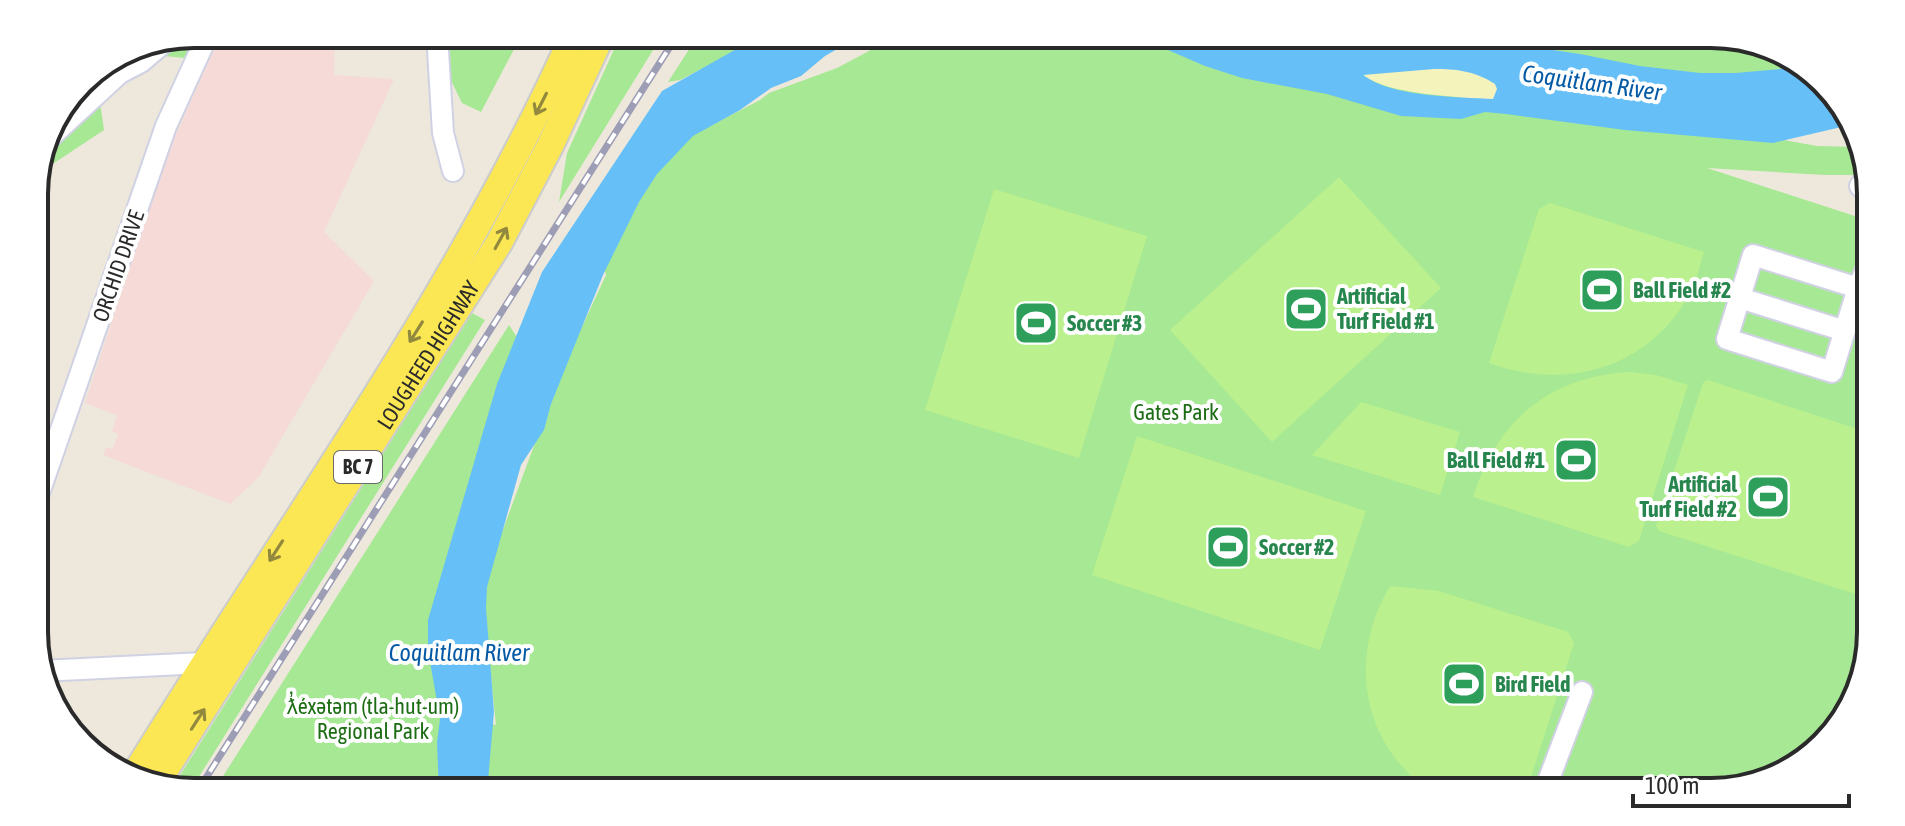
<svg xmlns="http://www.w3.org/2000/svg" width="1905" height="826" font-family="'Asap Condensed',sans-serif">
<style>
.medical{fill:#f5dad8}
.green{fill:#a6e893;fill-rule:evenodd}
.sand{fill:#f5f3bc}
.pitch{fill:#bbf08e}
.water{fill:#66c0f7;fill-rule:evenodd}
.lines{fill:none;stroke-linecap:round;stroke-linejoin:round}
.minor-casing{stroke:#d0d2e4;stroke-width:24}
.major-casing{stroke:#ccc;stroke-width:30}
.minor{stroke:#fff;stroke-width:20}
.major{stroke:#fbe753;stroke-width:26}
.rail-casing{stroke:#9d9eb6;stroke-width:7}
.rail{stroke:#fff;stroke-width:4;stroke-dasharray:12;stroke-linecap:butt}
.oneway{stroke:#92883e}
.labels{text-anchor:middle;stroke-width:8;stroke-linejoin:round;paint-order:stroke}
.shield{fill:#fff;stroke:#6a6a6a;stroke-width:2}
.shield-label{font-size:20px;font-weight:bold;fill:#2a2a2a}
.street-label{font-size:22px;fill:#2a2a2a;stroke:#fff}
.leisure-label{font-size:22px;font-weight:bold;fill:#27864d;stroke:#fff;text-anchor:start}
.park-label{font-size:22px;fill:#1d6d15;stroke:#fff}
.water-label{font-size:24px;font-style:italic;fill:#045aa5;stroke:#fff}
.rim{fill:none;stroke:#2a2a2a;stroke-width:4}
</style>
<rect width="100%" height="100%" fill="#ede8db"/>
<path class="medical" d="M 221,34 L 335,34 L 334,75 L 394,79 L 324,232 L 374,281 L 258,478 L 230,504 L 103,455 L 106,447 L 113,449 L 118,434 L 112,431 L 117,415 L 85,403 L 165,159 Z"/>
<path class="green" d="M 194,34 L 200,42 L 185,58 L 144,54 L 99,96 L 104,130 L 36,175 L 51,123 L 88,74 L 133,46 Z
M 445,34 L 522,34 L 481,112 L 462,103 L 447,72 Z
M 621,34 L 663,34 L 559,202 L 567,153 Z
M 699,34 L 770,34 L 680,80 L 668,82 Z
M 901,34 L 1230,34 L 1515,112 L 1704,134 L 1766,137 L 1817,146 L 1859,147 L 1870,175 L 1825,175 L 1707,168 L 1870,221 L 1871,632 L 1859,693 L 1800,765 L 1721,792 L 213,792 L 509,325 L 522,345 L 600,221 L 599,243 L 628,217 L 662,161 L 691,136 L 760,100 L 769,93 L 837,68 ZM 598,244 L 606,275 L 562,370 L 494,554 C 496,510 520,472 531,430 C 536,413 535,397 538,380 C 546,340 577,279 598,244 ZM 490,667 L 496,725 L 452,711 L 453,688 L 487,699 Z
M 1320,34 L 1711,34 L 1772,46 L 1804,71 L 1734,79 L 1668,73 L 1558,51 L 1431,35 L 1348,39 Z
M 472,313 L 485,320 L 190,791 L 172,788 Z"/>
<path class="sand" d="M 1434,69 C 1457,69 1475,71 1495,84 L 1497,89 L 1493,99 C 1460,97 1386,95 1362,74 Z"/>
<path class="pitch" d="M 1339,177 L 1441,288 L 1272,442 L 1170,330 Z
M 994,189 L 1147,236 L 1079,458 L 925,410 Z
M 1550,203 L 1704,252 C 1700,264 1698,276 1693,287 C 1655,366 1569,393 1489,363 L 1539,209 Z
M 1630,372 L 1656,375 L 1688,385 L 1639,541 L 1629,547 L 1473,497 C 1496,421 1550,376 1630,372 Z
M 1708,380 L 1870,433 L 1871,599 L 1659,531 L 1656,526 L 1703,383 Z
M 1361,402 L 1460,432 L 1440,495 L 1312,455 Z
M 1137,436 L 1366,511 L 1320,650 L 1092,575 Z
M 1390,586 L 1439,591 L 1568,632 L 1574,643 L 1532,774 L 1523,792 C 1506,792 1443,795 1431,791 C 1419,786 1408,773 1399,763 C 1357,712 1356,642 1390,586 Z"/>
<path class="water" d="M 763,34 L 863,34 L 825,56 L 801,76 L 771,88 L 740,110 L 693,136 L 657,174 L 639,202 L 603,275 L 551,404 L 544,430 L 521,465 L 487,587 L 486,608 L 494,712 L 487,792 L 439,792 L 437,742 L 440,719 L 428,650 L 428,620 L 497,384 L 542,272 L 662,91 Z
M 1131,34 L 1314,34 L 1361,43 L 1383,38 L 1435,36 L 1477,39 L 1580,54 L 1640,66 L 1700,73 L 1736,73 L 1800,67 L 1838,96 L 1850,125 L 1773,143 L 1625,130 L 1506,114 L 1485,112 L 1461,119 L 1401,116 L 1327,94 L 1242,78 L 1205,66 ZM 1434,69 C 1457,69 1475,71 1495,84 L 1497,89 L 1493,99 C 1457,97 1391,97 1363,75 Z"/>
<g class="lines">
<g class="minor-casing">
<path id="minor" d="M 437,34 L 443,133 L 453,171
M 83,80 L 116,74
M 46,141 L 120,73 L 141,62 L 168,39
M 1860,186 L 1870,195
M 1753,255 L 1858,288 L 1832,372 L 1727,339 Z
M 1858,288 L 1870,260
M 1740,298 L 1845,331
M 36,502 L 166,126 L 208,34
M 41,671 L 203,663
M 1544,792 L 1582,692"/>
</g>
<g class="major-casing">
<g id="major">
<path d="M 132,779 C 283,533 456,298 574,34"/>
<path id="s1" d="M 156,784 L 499,243 L 551,144 L 602,34"/>
</g>
</g>
<use href="#minor" class="minor"/>
<use href="#major" class="major"/>
<g class="rail-casing">
<path id="rail" d="M 197,792 L 678,34"/>
</g>
<use href="#rail" class="rail"/>
</g>
<defs><path id="oneway-shaft" d="M-6 0H5M1.5-3L5.5 0L1.5 3" fill="none" stroke-width="1.6" stroke-linecap="round" stroke-linejoin="round" transform="scale(2)"/></defs>
<g class="oneway">
<use href="#oneway-shaft" transform="translate(541 104) rotate(117)"/>
<use href="#oneway-shaft" transform="translate(501 238) rotate(-61)"/>
<use href="#oneway-shaft" transform="translate(416 332) rotate(122)"/>
<use href="#oneway-shaft" transform="translate(276 551) rotate(123)"/>
<use href="#oneway-shaft" transform="translate(198 719) rotate(-57)"/>
</g>
<defs>
<g id="stadium-square" transform="scale(2.3)"><rect x="-9" y="-9" width="18" height="18" rx="4" fill="#2e9e5b" stroke="#fff"/><path d="M0-5a6.5 5 0 1 0 0 10a6.5 5 0 1 0 0-10ZM-3.5-1.8h7v3.6h-7Z" fill="#fff"/></g>
</defs>
<g fill-rule="evenodd">
<use href="#stadium-square" x="1602" y="290"/>
<use href="#stadium-square" x="1306" y="309"/>
<use href="#stadium-square" x="1036" y="323"/>
<use href="#stadium-square" x="1576" y="460"/>
<use href="#stadium-square" x="1768" y="497"/>
<use href="#stadium-square" x="1228" y="547"/>
<use href="#stadium-square" x="1464" y="684"/>
</g>
<g class="labels">
<rect class="shield" x="334" y="451" width="48" height="32" rx="6"/>
<g class="shield-label">
<text x="358" y="474">BC 7</text>
</g>
<g class="street-label">
<text transform="translate(118 266) rotate(-71)" y="8">ORCHID DRIVE</text>
<text dy="8" stroke="none"><textPath href="#s1" startOffset="508">LOUGHEED HIGHWAY</textPath></text>
</g>
<g class="leisure-label">
<text x="1633" y="298">Ball Field #2</text>
<text x="1337" y="304">Artificial<tspan x="1337" dy="25">Turf Field #1</tspan></text>
<text x="1067" y="331">Soccer #3</text>
<text x="1545" y="468" text-anchor="end">Ball Field #1</text>
<text x="1737" y="492" text-anchor="end">Artificial<tspan x="1737" dy="25">Turf Field #2</tspan></text>
<text x="1259" y="555">Soccer #2</text>
<text x="1495" y="692">Bird Field</text>
</g>
<g class="park-label">
<text x="1176" y="420">Gates Park</text>
<text x="373" y="714">ƛ̓éxətəm (tla-hut-um)<tspan x="373" dy="25">Regional Park</tspan></text>
</g>
<g class="water-label">
<text transform="translate(1592 83) rotate(8)" y="8">Coquitlam River</text>
<text x="459" y="661">Coquitlam River</text>
</g>
</g>
<path d="M0 0H1905V826H0ZM194 48H1711A146 146 0 0 1 1857 194V632A146 146 0 0 1 1711 778H194A146 146 0 0 1 48 632V194A146 146 0 0 1 194 48Z" fill="#fff" fill-rule="evenodd"/>
<path class="rim" d="M194 48H1711A146 146 0 0 1 1857 194V632A146 146 0 0 1 1711 778H194A146 146 0 0 1 48 632V194A146 146 0 0 1 194 48Z"/>
<path d="M1633 794v12h216v-12" fill="none" stroke="#2a2a2a" stroke-width="4"/>
<text x="1645" y="794" font-size="24" fill="#2a2a2a" stroke="#ffffff" stroke-width="6" paint-order="stroke">100 m</text>
</svg>
